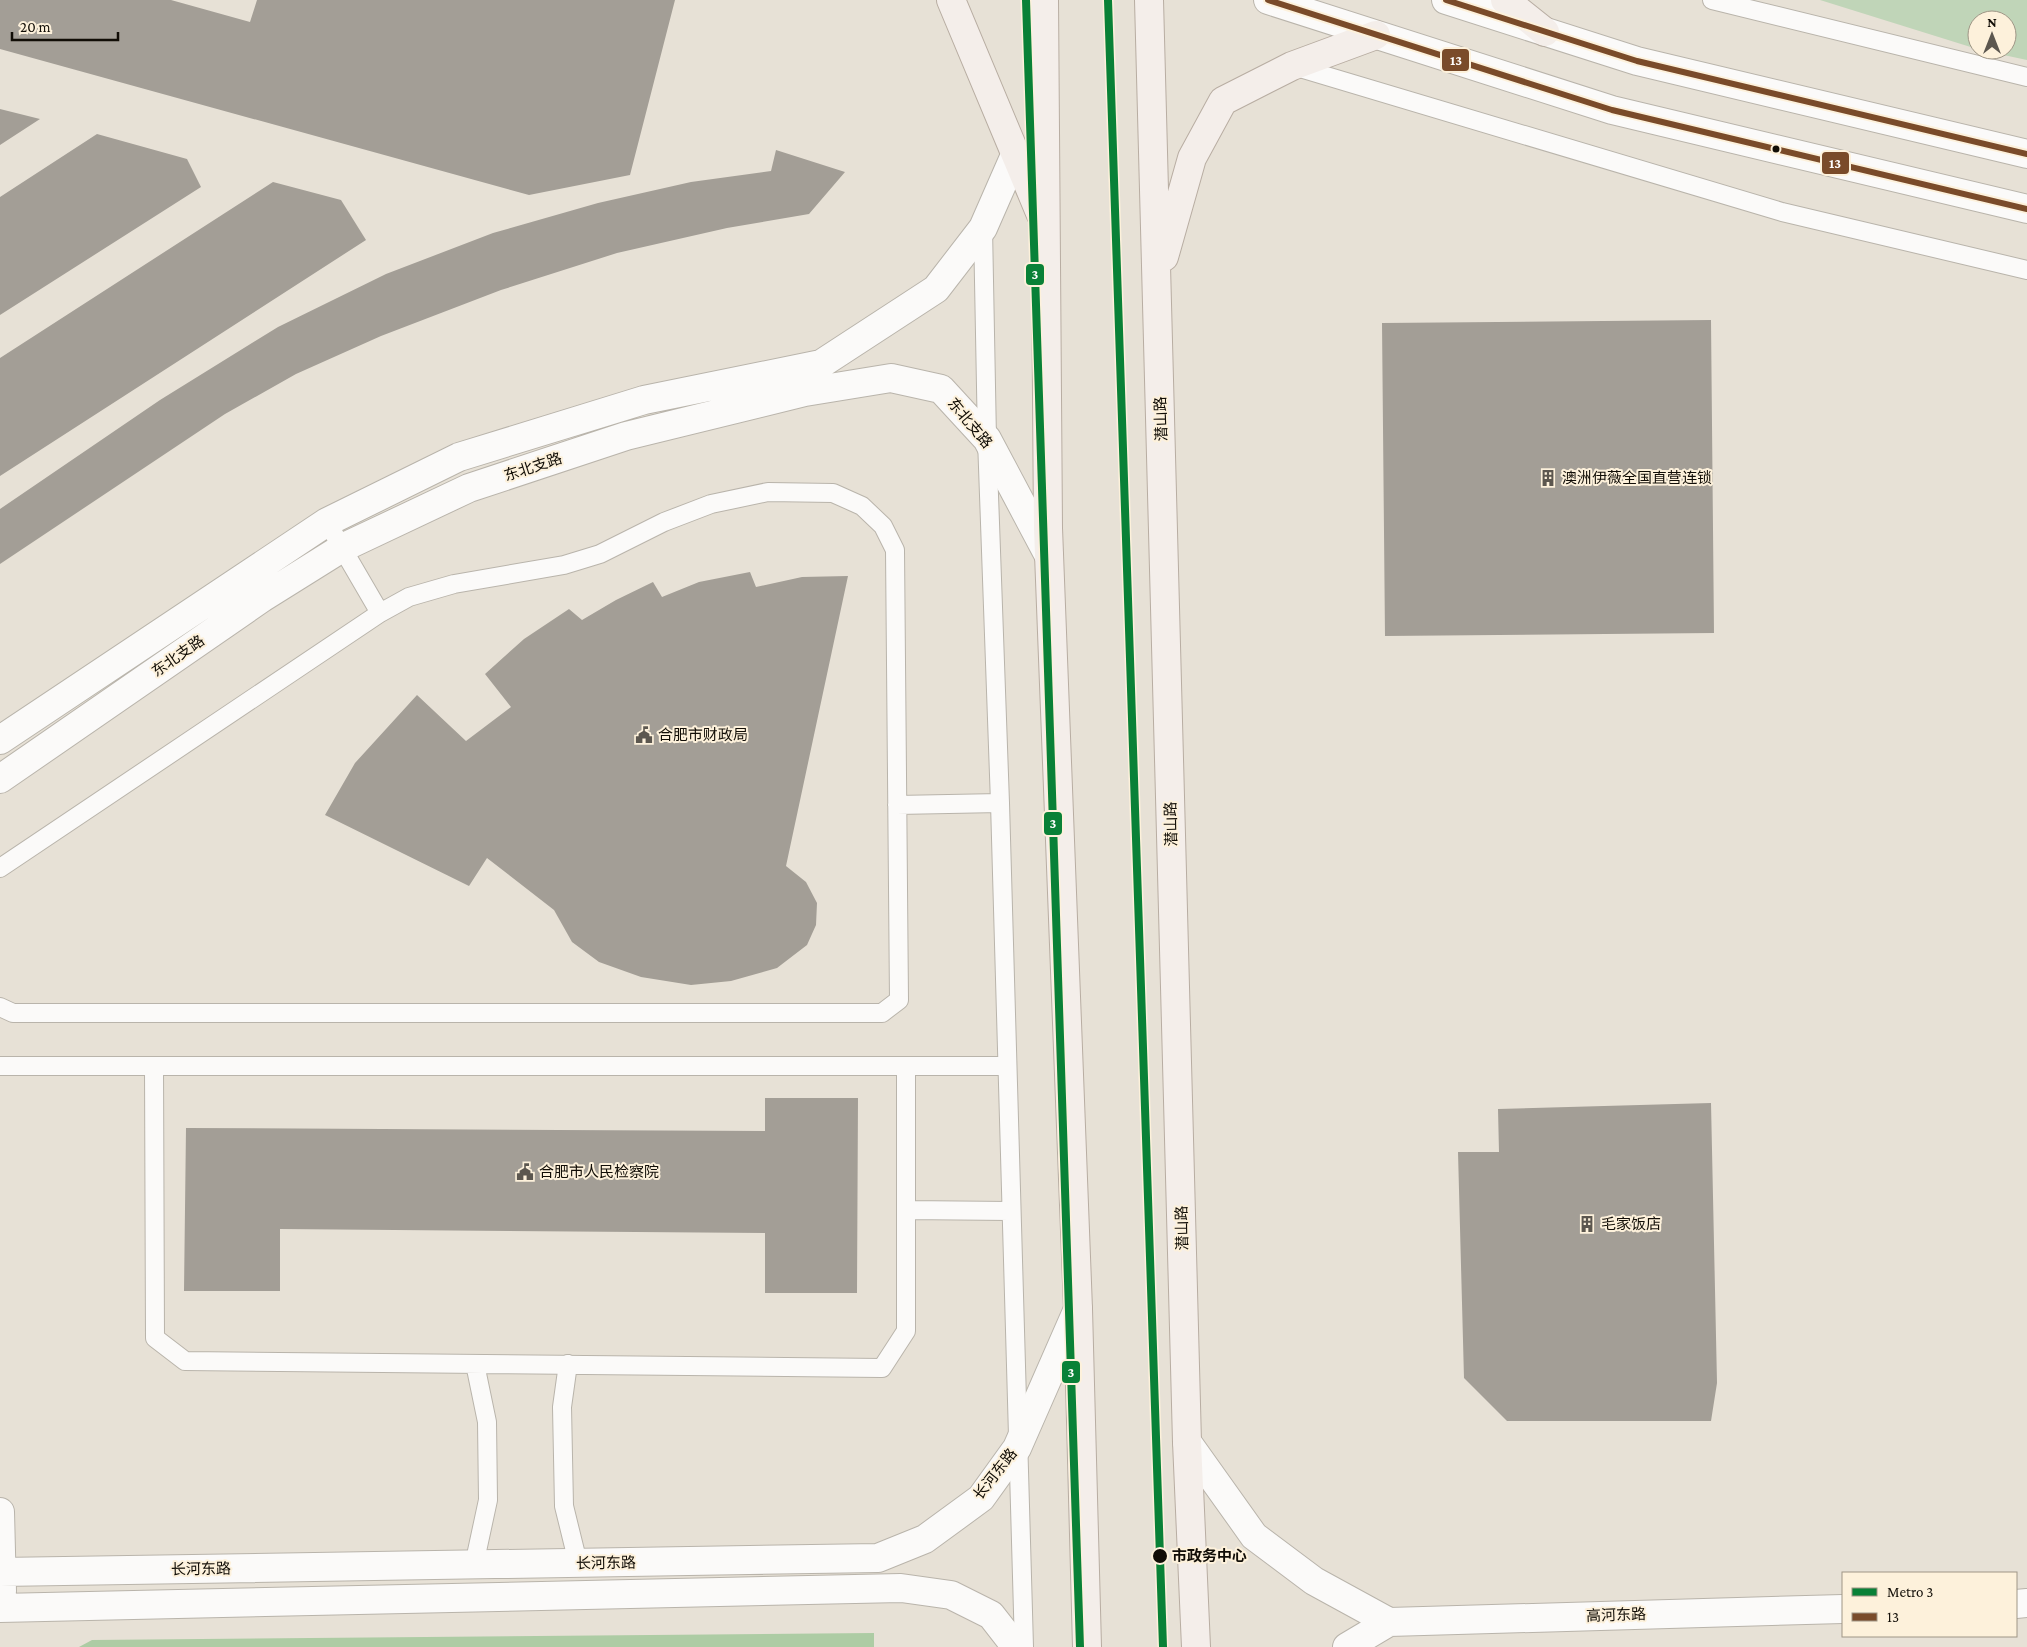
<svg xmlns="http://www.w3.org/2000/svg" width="2027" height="1647" font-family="'Crimson Pro','Noto Sans SC',serif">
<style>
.green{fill:#c0d5b8}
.forest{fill:#adcca4}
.building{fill:#a39e96}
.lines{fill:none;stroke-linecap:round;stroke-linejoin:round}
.service-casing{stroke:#b9b4ab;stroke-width:20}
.minor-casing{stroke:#b9b4ab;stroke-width:30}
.secondary-casing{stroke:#b9b4ab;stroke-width:30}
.primary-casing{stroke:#b8ada2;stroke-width:30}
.service{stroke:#fbfaf9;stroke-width:18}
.minor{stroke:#fbfaf9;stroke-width:28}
.secondary{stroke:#fbfaf9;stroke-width:28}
.primary{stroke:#f4eeea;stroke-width:28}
.bus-1-casing{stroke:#fdf1db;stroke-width:10}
.bus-1{stroke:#7a4b2a;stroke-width:6}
.metro-1-casing{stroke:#fdf1db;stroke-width:11}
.metro-1{stroke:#098137;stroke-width:8}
.bus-dot{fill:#110d06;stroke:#fdf1db;stroke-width:2}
.labels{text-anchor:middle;stroke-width:4;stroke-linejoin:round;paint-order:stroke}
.street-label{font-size:15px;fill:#110d06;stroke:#fdf1db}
.poi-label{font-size:15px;fill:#110d06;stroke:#fdf1db;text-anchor:start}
.stop-label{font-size:15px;font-weight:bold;fill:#110d06;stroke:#fdf1db;text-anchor:start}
.line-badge{stroke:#fdf1db;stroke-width:2}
.badge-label{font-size:14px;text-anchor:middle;font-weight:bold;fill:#fff}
</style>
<rect width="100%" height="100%" fill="#e7e1d6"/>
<path class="green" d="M 1820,0 L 2027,0 L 2027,60 L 1980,50 L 2007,50 L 2007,20 L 1977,20 L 1977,49 Z"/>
<path class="forest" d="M 874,1633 L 874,1647 L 79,1647 L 92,1640 Z"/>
<path class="building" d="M 0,0 L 171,0 L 250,22 L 257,0 L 675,0 L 630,175 L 529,195 L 0,49 Z
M 0,109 L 40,119 L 0,145 Z
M 97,134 L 187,159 L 201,187 L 0,315 L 0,197 Z
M 776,150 L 845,172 L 809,214 L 727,228 L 617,253 L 501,290 L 381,336 L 296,374 L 225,414 L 0,564 L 0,509 L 160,400 L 278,327 L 386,274 L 493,233 L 598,203 L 691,182 L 771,171 Z
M 273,182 L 341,200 L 366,240 L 0,476 L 0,358 Z
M 1711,320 L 1714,633 L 1385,636 L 1382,323 Z
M 750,572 L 756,587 L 802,577 L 848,576 L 786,866 L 806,882 L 817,903 L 816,925 L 807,945 L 777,968 L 731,981 L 691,985 L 641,977 L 599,962 L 572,942 L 554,910 L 487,858 L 469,886 L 325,815 L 355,763 L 417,695 L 466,741 L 511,707 L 485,674 L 524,639 L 569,609 L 582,620 L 616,600 L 653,582 L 662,597 L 699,582 Z
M 765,1098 L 858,1098 L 857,1293 L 765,1293 L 765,1233 L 280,1229 L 280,1291 L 184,1291 L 186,1128 L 765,1131 Z
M 1711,1103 L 1717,1383 L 1711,1421 L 1507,1421 L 1464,1378 L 1458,1152 L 1499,1152 L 1498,1109 Z"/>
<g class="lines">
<g class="service-casing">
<path id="service" d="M 1712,0 L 2027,77
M 1293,66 L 1782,212 L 2027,270
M 983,228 L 987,439 L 1000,803 L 1024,1647
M 327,522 L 380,613
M 897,805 L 1000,803
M 0,868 L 380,613 L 409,597 L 454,584 L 564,565 L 600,554 L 664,522 L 711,504 L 768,492 L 833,493 L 862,506 L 883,526 L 895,550 L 899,1000 L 882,1013 L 13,1013 L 0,1007
M 0,1066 L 1007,1066
M 154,1066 L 155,1338 L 185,1361 L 882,1368 L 906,1331 L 906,1066
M 906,1210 L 1010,1211
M 568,1364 L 562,1407 L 564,1506 L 578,1563
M 474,1565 L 488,1500 L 487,1422 L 475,1364"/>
</g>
<g class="minor-casing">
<path id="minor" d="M 0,740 L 327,522 L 459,457 L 644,400 L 821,364 L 936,289 L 983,228 L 1015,155
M 0,779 L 262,598 L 342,548 L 469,488 L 626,436 L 805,392 L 891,378 L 941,389 L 987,439 L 1049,556
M 1187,1442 L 1254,1536 L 1314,1581 L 1389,1622 L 1347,1647
M 0,1512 L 2,1591
M 0,1572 L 878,1558 L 925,1539 L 981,1498 L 1017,1448 L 1078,1309
M 2016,1604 L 2027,1603
M 0,1608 L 901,1588 L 951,1595 L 991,1615 L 1016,1647
M 1389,1622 L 1843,1609"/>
</g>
<g class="secondary-casing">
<path id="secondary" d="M 1268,0 L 1612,110 L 2027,209
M 1446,0 L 1637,61 L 2027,154"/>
</g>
<g class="primary-casing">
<path id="primary" d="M 951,0 L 1041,215
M 1044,0 L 1048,528 L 1078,1309 L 1087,1647
M 1149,0 L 1187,1442 L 1196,1647
M 1505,0 L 1545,32
M 1164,257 L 1192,158 L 1223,101 L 1292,66 L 1376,35"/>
</g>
<use href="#service" class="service"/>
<use href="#minor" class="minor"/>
<use href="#secondary" class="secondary"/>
<use href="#primary" class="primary"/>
<g class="bus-1-casing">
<path id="bus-1" d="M 1268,0 L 1612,110 L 2027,209
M 1446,0 L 1637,61 L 2027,154"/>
</g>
<use href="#bus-1" class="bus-1"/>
<g class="metro-1-casing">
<path id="metro-1" d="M 1026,0 L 1080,1647
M 1108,0 L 1163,1647"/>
</g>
<use href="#metro-1" class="metro-1"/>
</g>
<defs>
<g id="building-bare" transform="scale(1.35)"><path d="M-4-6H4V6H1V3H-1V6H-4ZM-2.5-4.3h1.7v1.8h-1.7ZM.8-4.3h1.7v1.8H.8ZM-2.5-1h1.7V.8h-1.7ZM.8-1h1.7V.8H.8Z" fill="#5c574f" stroke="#fdf1db" stroke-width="2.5" paint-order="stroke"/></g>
<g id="civic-bare" transform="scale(1.35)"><path d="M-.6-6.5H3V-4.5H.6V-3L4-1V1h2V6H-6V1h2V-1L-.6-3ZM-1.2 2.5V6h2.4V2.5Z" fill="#5c574f" stroke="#fdf1db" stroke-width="2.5" paint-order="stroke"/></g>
</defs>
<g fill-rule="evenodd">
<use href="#building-bare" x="1548" y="478"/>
<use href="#civic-bare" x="644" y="735"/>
<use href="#civic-bare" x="525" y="1172"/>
<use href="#building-bare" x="1587" y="1224"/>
</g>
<g class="bus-dot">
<circle cx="1776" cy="149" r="4.5"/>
<circle cx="1160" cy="1556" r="8"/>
</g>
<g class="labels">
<g class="street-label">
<text transform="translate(1161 419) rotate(-92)" y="5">潜山路</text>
<text transform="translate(970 423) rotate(50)" y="5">东北支路</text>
<text transform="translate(533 467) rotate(-18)" y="5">东北支路</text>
<text transform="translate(178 656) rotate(-35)" y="5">东北支路</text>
<text transform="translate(1171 824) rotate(-91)" y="5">潜山路</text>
<text transform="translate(1182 1228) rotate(-91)" y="5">潜山路</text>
<text transform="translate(995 1474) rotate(-52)" y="5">长河东路</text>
<text transform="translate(606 1563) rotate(-1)" y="5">长河东路</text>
<text transform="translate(201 1569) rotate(-1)" y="5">长河东路</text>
<text transform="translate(1616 1615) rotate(-2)" y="5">高河东路</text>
</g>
<g class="poi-label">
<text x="1562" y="483">澳洲伊薇全国直营连锁</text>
<text x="658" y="740">合肥市财政局</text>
<text x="539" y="1177">合肥市人民检察院</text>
<text x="1601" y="1229">毛家饭店</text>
</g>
<g class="stop-label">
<text x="1172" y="1561">市政务中心</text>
</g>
</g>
<g class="line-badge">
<rect x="1441" y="48" width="29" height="24" rx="5" fill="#7a4b2a"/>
<rect x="1821" y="151" width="29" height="24" rx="5" fill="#7a4b2a"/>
<rect x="1025" y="263" width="20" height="23" rx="5" fill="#098137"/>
<rect x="1043" y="811" width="20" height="25" rx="5" fill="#098137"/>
<rect x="1061" y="1360" width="20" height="24" rx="5" fill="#098137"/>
</g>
<g class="badge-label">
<text x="1456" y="65">13</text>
<text x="1835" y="168">13</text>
<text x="1035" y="279">3</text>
<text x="1053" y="828">3</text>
<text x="1071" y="1377">3</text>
</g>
<rect x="1842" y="1572" width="175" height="65" fill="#fdf1db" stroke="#9f9686"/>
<rect x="1852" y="1588" width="25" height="8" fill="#098137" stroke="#9f9686"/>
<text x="1887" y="1597" font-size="15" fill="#110d06">Metro 3</text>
<rect x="1852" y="1613" width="25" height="8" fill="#7a4b2a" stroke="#9f9686"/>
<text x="1887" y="1622" font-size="15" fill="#110d06">13</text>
<g transform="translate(1992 35)"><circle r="24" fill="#fdf1db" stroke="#9f9686"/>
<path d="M0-4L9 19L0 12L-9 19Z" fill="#5c574f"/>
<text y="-8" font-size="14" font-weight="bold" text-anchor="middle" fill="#110d06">N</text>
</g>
<path d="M12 32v8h106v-8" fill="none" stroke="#110d06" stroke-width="2.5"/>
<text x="20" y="32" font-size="15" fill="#110d06" stroke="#fdf1db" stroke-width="4" paint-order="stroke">20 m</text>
</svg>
